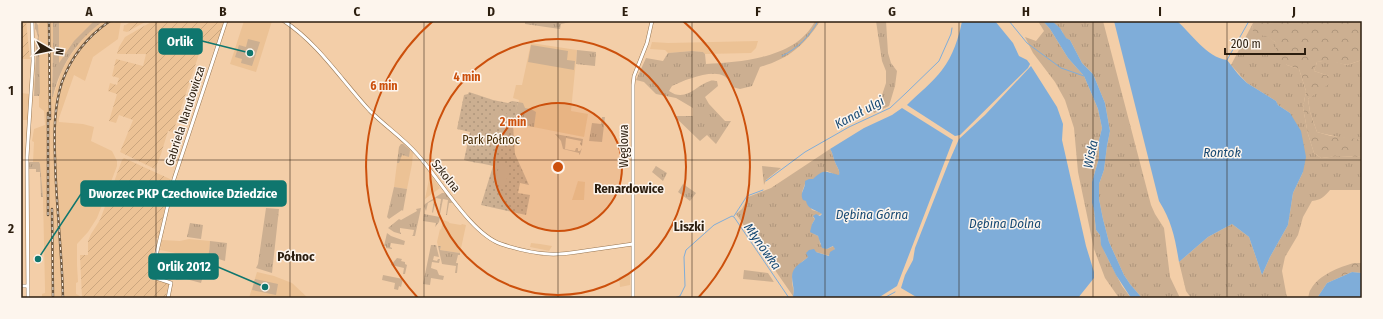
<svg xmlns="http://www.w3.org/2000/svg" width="1383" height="319" font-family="'Fira Sans Condensed',sans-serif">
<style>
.built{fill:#ecc295}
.industrial{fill:url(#industrial-furrows)}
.grass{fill:url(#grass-tufts)}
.forest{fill:url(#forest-crowns)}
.park{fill:url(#park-dots)}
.garden{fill:#ccaf91}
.water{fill:#7fadd9}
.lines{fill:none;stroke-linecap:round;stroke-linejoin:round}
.stream{stroke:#7fadd9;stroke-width:1}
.tertiary-casing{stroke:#977652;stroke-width:4}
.tertiary{stroke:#fff;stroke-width:3}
.rail-casing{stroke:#6f5a43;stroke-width:2.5}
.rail{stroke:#fdf5ed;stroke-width:1;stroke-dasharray:3;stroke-linecap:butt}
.grid{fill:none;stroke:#2c1e0f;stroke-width:1;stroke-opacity:0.55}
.ring{fill:none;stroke:#cc500c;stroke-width:2}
.labels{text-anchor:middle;stroke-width:3;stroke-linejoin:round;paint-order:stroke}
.street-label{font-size:12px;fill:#2c1e0f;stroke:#fdf5ed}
.park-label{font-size:12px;fill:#462901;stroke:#fdf5ed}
.water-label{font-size:13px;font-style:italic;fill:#174973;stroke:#fdf5ed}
.neighbourhood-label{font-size:13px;font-weight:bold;fill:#2c1e0f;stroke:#fdf5ed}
.centre{fill:#cc500c;stroke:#fdf5ed;stroke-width:2}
.ring-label{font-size:12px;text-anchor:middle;font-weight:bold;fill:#cc500c;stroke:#fdf5ed;stroke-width:3;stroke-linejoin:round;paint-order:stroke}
.leader{fill:none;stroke:#0f766e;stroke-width:1.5}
.callout-dot{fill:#0f766e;stroke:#fdf5ed;stroke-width:1.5}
.callout{fill:#0f766e;stroke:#0f766e;stroke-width:1.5}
.callout-label{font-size:13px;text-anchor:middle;font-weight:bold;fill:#fff}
.neatline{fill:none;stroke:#2c1e0f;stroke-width:1.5}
.grid-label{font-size:13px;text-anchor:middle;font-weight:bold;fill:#2c1e0f}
</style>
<defs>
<pattern id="industrial-furrows" width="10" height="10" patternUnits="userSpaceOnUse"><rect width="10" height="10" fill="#ecc295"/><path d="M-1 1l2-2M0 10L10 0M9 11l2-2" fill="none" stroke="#cba67f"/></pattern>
<pattern id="grass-tufts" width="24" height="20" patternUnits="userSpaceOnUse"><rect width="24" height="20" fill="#ccaf91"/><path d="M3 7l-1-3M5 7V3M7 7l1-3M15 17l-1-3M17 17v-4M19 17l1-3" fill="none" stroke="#af967c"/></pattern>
<pattern id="forest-crowns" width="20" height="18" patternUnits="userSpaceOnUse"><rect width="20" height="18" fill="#ccaf91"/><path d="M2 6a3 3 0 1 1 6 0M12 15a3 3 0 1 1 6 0" fill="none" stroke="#af967c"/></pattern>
<pattern id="park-dots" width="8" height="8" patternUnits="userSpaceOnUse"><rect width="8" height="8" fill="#ccaf91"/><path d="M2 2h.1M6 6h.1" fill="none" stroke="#af967c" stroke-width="1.8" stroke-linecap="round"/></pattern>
</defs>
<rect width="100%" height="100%" fill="#f3cea8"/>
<path class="built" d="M 42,21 L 53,21 L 53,52 L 52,75 L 53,97 L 62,70 L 70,56 L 81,41 L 90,31 L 103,21 L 114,21 L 113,23 L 121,21 L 118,39 L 93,57 L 85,81 L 74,75 L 59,118 L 59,122 L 83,124 L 94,127 L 91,141 L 112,151 L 117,161 L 117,166 L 109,187 L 107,188 L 103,197 L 104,200 L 97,218 L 88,232 L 77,244 L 77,265 L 78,282 L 76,283 L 76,294 L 80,296 L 80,298 L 42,298 L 42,294 L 45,293 L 45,288 L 43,197 L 40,164 L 39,162 L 33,162 L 34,142 L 32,141 L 34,129 L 45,125 L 44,111 L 39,107 L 39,94 L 40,92 L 38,25 Z
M 59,21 L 95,21 L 59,64 Z
M 244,21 L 272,21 L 256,72 L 230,64 Z
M 758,41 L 756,48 L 751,53 L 705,54 L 703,52 L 692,51 L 668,53 L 665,50 L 650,49 L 652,42 L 668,43 Z
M 531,43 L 577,50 L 571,111 L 588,114 L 584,137 L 513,123 L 519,100 L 513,98 L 516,85 L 522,85 Z
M 21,93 L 30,94 L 28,119 L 27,120 L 21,120 Z
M 401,144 L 403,144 L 413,153 L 412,164 L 407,189 L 394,187 L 399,147 Z
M 430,174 L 440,188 L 425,199 Z
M 578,181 L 585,182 L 584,200 L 572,200 Z
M 443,220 L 449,222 L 449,223 L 461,225 L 462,224 L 466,225 L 460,253 L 440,250 L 441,246 L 438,246 L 437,242 L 440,229 L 441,230 Z
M 189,239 L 210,241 L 209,256 L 206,259 L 160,250 L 162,240 L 180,241 Z
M 531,243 L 540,244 L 552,246 L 549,251 L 545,250 L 530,247 Z
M 257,272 L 274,276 L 292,283 L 308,298 L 249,298 Z
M 630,275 L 630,285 L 620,287 L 619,277 Z"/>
<path class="industrial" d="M 21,21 L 26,21 L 30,59 L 21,59 Z
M 132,21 L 147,21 L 127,32 L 123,31 L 124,26 Z
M 153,21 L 224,21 L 216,45 L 203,42 L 173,132 L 168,131 L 161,154 L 155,169 L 120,152 L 133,120 L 119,115 L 116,123 L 109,121 L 117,94 L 108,91 L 110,83 L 117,85 L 119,78 L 112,76 L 116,59 L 143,66 L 146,54 L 117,54 L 119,47 L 125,37 Z
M 124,158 L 170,179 L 171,182 L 158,238 L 156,238 L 149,279 L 169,284 L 165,298 L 82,298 L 80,255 L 88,255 L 88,241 L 91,234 L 100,220 L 122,160 Z"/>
<path class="grass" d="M 35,21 L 38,25 L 39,40 L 40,93 L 39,96 L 34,96 L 36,54 L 36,43 L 38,37 L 36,30 L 35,29 Z
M 53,21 L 59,21 L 59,63 L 74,41 L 93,22 L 95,21 L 103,21 C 77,40 60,66 53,97 L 52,97 L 53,52 Z
M 525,21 L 575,21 L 561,24 L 560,29 L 525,24 Z
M 815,21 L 820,21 C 804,46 788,59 760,67 L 752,86 L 740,89 L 732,87 C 730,83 729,79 724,76 C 712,69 684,80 672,86 L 669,91 C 686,103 696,85 710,81 C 712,80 715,81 717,81 L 718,86 L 705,97 L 709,104 L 725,121 L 731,121 L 716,144 L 707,135 L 700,141 L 674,116 L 693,116 L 693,108 L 676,98 L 656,94 L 644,82 L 636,80 L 646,58 L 663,61 L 668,53 L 692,51 L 703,52 L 705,54 L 706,64 C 742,62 797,58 815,21 Z
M 876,21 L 886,21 L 888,53 L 891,63 L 897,71 L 895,86 L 889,106 L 874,113 L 872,108 L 881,98 L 886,83 L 886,71 L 882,61 Z
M 1038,21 L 1043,21 L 1050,29 L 1068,58 L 1084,76 L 1098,109 L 1102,128 L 1099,140 L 1099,158 L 1092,182 L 1092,203 L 1094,210 L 1095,221 L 1096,230 L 1100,235 L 1101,243 L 1105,253 L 1122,286 L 1131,298 L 1119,298 L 1105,278 L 1094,249 L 1078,172 L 1074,128 L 1065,100 L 1055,82 L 1033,53 L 1025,37 L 1036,41 L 1044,31 Z
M 1052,21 L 1103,21 L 1151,205 L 1155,214 L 1164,228 L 1170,277 L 1180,298 L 1142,298 L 1130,284 L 1124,275 L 1109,242 L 1103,219 L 1099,199 L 1099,184 L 1104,170 L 1107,146 L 1110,131 L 1105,103 L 1093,74 L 1082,63 L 1070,40 L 1065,38 L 1062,31 Z
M 1253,23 L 1252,29 L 1266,35 L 1275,42 L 1287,65 L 1299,69 L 1306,91 L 1303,108 L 1308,134 L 1314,153 L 1321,158 L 1339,156 L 1362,157 L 1362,190 L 1330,190 C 1324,197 1321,200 1312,201 L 1303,217 L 1298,235 L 1285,257 L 1282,271 L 1287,298 L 1191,298 L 1186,291 L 1179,262 L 1208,237 L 1232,224 L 1249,237 L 1262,275 L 1270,257 L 1288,225 L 1293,193 L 1303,172 L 1290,113 L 1278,105 L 1276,101 L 1247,83 L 1231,65 Z
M 577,50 L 596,52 L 595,66 L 576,64 Z
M 1329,60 L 1347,65 L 1362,60 L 1362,140 C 1348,139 1331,136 1317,132 L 1310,112 L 1308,99 L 1318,91 L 1329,76 L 1314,71 L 1317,62 Z
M 518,102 L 523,103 L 525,108 L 531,109 L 536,112 L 534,127 L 513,123 Z
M 602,117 L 605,117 L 602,142 L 589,141 L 592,123 L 601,124 Z
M 555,134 L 583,139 L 582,146 L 580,144 L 581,141 L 566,138 L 565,149 L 575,151 L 576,148 L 578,148 L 578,151 L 580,151 L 582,148 L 580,154 L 579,155 L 579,153 L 563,149 L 561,141 Z
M 401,144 L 403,144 L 410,150 L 409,157 L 402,155 L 399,163 L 397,163 L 399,147 Z
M 830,149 C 833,153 833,158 835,162 C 837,168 840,169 839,176 L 827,171 L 805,184 L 802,192 L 812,210 L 819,212 L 822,214 L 813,217 L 815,219 L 812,224 L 814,234 C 819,236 820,238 820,244 L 827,249 L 834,246 L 835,249 L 830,256 L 816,252 C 806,259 791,267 792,281 C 792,287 795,290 793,296 L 736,214 L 742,209 L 748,197 L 771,188 Z
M 29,162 L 39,162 L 40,164 L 43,197 L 41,197 L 40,172 L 36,172 L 36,169 L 29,169 Z
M 656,166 L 667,173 L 663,181 L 652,172 Z
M 762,166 L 781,168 L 766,180 L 764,185 Z
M 683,184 L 696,193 L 690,201 L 678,192 Z
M 394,187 L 407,189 L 403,211 L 402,210 L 389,219 L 387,217 Z
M 442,193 L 445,193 L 449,197 L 452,203 L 449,203 L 447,215 L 446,215 L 448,200 L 443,199 L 440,214 L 439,213 L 441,199 L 436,198 L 433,213 L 432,212 L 434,200 L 428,203 L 426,211 L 424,206 L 425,204 Z
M 266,208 L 279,209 L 272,273 L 256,268 L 258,264 Z
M 421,208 L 415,236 L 412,236 L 413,235 L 414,230 L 400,228 L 400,232 L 401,233 L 401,234 L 394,232 L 388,228 L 399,219 L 401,220 L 417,211 L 416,209 Z
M 424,214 L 440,217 L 439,222 L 435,227 L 436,223 L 423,221 Z
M 190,223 L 203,225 L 201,239 L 187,237 Z
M 387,233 L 391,236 L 405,241 L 404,245 L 391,243 L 390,247 L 392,248 L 392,249 L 386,248 L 386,246 L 384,246 Z
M 210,241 L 227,243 L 225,261 L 209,256 L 201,283 L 186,279 L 176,280 L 176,277 C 183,276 184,272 189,269 C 192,267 196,267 198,265 C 210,259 209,253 210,241 Z
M 431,245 L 436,245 L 439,257 L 434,256 L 433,260 L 437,261 L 438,259 L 440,259 L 439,263 L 432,262 L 431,268 L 437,270 L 439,275 L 444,276 L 443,280 L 431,278 L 430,285 L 423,284 Z
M 438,246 L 441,246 L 440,250 L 460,253 L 460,255 L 458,255 L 456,263 L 458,263 L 457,273 L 455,273 L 456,266 L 442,264 Z
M 397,258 L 402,259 L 401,261 L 405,262 L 405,264 L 407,265 L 405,274 L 403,274 L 404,268 L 391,265 Z
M 744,270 L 768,273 L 774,282 L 743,279 Z
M 383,275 L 403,279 L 401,287 L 399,286 L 398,290 L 394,289 L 395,283 L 382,280 Z"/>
<path class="forest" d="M 1306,21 L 1362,21 L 1362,60 L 1347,65 L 1329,61 L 1317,62 L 1314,71 L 1329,76 L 1332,82 L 1308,99 L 1310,112 L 1317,132 L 1331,136 L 1343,137 L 1362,140 L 1362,157 L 1339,156 L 1321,158 L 1314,153 L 1308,134 L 1303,108 L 1306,91 L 1299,69 L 1287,65 L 1277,55 L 1275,42 L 1266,36 L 1256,35 L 1252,29 L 1253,23 Z
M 1354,263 L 1362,263 L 1362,273 L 1352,272 L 1327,283 L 1317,298 L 1308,298 C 1309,295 1309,291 1311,289 C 1319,275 1339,267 1354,263 Z"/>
<path class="park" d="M 469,92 L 493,100 L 508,103 L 512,101 L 518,102 L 513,126 L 515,154 L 529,185 L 520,183 L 518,193 L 530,195 L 526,215 L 481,205 L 493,166 C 482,163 474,163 464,160 L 470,132 L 457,129 L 464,95 L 468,94 Z"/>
<path class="garden" d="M 248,39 L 260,42 L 252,66 L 241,63 L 242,59 L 235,57 L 239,45 L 246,47 Z
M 531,45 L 568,51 L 567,60 L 575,61 L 574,70 L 528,62 Z
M 501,110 L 505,112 L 510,117 C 504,122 499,125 492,121 L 493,116 Z
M 500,164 L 511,168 L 504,186 L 494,183 Z
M 255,279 L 278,284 L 276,295 L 252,290 Z"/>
<path class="water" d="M 962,21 L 995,21 L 1013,43 L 1019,56 L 1027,60 L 1030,64 L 1028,68 L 960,135 L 955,136 L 907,105 C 918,94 933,82 942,70 C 953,56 959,37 962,21 Z
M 1043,21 L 1052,21 L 1060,28 L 1066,38 L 1070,40 L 1082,63 L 1093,74 L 1105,103 L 1110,131 L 1107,146 L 1104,170 L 1099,184 L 1099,199 L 1103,219 L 1109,242 L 1124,275 L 1130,284 L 1142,298 L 1131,298 L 1116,275 L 1101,245 L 1100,235 L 1096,230 L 1095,221 L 1094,210 L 1092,203 L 1092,182 L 1099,158 L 1099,140 L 1102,128 L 1098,109 L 1084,76 L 1068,58 L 1050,29 Z
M 1114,21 L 1177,21 C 1192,34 1206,57 1227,60 L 1238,74 L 1247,83 L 1276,101 L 1278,105 L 1290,113 L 1301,131 L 1306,157 L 1303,172 L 1293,193 L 1288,225 L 1270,257 L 1262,275 L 1249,237 L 1232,224 L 1208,237 L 1179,262 C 1175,238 1172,222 1159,201 Z
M 1031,66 L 1057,107 L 1063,124 L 1062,140 L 1086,246 L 1094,272 L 1094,278 L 1078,298 L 918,298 L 901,288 L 905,275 L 913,260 L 915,248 L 948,164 L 959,139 L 985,115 Z
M 902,108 L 953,140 L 897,286 L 878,298 L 794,298 L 793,296 C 796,287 788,277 795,268 C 798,264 804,261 808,257 L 806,253 L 809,250 L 814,249 L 816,252 L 829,256 L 830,252 L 835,249 L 833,246 L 827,249 L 822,248 L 818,236 L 810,232 L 812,224 L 815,219 L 813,216 L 816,214 L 820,216 L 822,214 C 815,209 808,210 806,201 L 803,200 C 799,193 806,188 805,181 L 809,179 L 813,179 C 825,168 825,172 839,175 C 840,169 837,168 835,162 C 833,158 833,153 830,149 L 864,128 L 892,115 Z
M 1352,272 L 1362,273 L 1362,298 L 1317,298 L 1327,283 Z"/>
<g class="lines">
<path class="stream" d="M 1009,21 L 1027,43 L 1061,68 L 1084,76
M 782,56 C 798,48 809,37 818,21
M 1227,60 L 1249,21
M 766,181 L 805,152 L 849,127 L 890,108 L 906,93 L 939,61 L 951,34 L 952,28
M 734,216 L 747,196 L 763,190
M 674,298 L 680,296 L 685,286 L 684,257 L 686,250 L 714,225 L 732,216 L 734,217 L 789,298
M 884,298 L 895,292"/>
<g class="tertiary-casing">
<path id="tertiary" d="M 284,21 C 319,44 342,81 370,111 C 385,126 403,138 417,154 C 439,178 471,234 501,244 C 516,249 533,253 549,254 C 563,255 577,252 591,250 C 605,248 619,246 633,244
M 21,286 L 28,286
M 28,298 L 27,157 L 33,61 L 32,21
M 168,298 L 171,283 L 156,278 L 152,275 L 152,273 L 174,179 L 226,21
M 633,298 L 633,85 L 634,76 L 647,43 L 652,21"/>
</g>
<use href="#tertiary" class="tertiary"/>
<g class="rail-casing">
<path id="rail" d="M 49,21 L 50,119
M 52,209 L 53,298
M 48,215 L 48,113
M 63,298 C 62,251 56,205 55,158 C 54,133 54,107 62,82 C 71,57 88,36 110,21"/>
</g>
<use href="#rail" class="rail"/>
</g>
<path class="grid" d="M 156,21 L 156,298M 290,21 L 290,298M 424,21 L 424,298M 558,21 L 558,298M 692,21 L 692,298M 825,21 L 825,298M 959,21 L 959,298M 1093,21 L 1093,298M 1227,21 L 1227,298M 21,160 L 1362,160"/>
<circle cx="558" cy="167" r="64" fill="#cc500c" fill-opacity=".12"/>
<g class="ring">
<circle cx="558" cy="167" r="64"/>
<circle cx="558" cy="167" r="128"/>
<path d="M418 298A192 192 0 0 1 433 21M683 21A192 192 0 0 1 698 298"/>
</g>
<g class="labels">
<g class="street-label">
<text transform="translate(185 116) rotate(-72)" y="4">Gabriela Narutowicza</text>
<text transform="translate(624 146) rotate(-90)" y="4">Węglowa</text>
<text transform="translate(446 176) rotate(51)" y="4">Szkolna</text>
</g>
<g class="park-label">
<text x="491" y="144">Park Północ</text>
</g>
<g class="water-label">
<text transform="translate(859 112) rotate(-28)" y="5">Kanał ulgi</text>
<text x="1222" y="157">Rontok</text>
<text transform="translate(1090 154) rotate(-78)" y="5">Wisła</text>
<text x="872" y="219">Dębina Górna</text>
<text x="1005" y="228">Dębina Dolna</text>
<text transform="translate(763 246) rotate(55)" y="5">Młynówka</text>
</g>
<g class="neighbourhood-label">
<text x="629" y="193">Renardowice</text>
<text x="689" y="231">Liszki</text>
<text x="296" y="261">Północ</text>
</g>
</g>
<circle cx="558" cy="167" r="6" class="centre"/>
<g class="ring-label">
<text x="467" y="81">4 min</text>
<text x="384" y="90">6 min</text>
<text x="513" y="126">2 min</text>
</g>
<path class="leader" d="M250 53L202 41M38 259L81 194M265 287L218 267"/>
<g class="callout-dot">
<circle cx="250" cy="53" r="4"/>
<circle cx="38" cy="259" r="4"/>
<circle cx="265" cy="287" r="4"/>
</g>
<g class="callout">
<rect x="159" y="29" width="43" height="25" rx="4"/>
<rect x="81" y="181" width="205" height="25" rx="4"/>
<rect x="149" y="254" width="69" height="25" rx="4"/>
</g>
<g class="callout-label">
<text x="180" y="46">Orlik</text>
<text x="183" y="198">Dworzec PKP Czechowice Dziedzice</text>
<text x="184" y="271">Orlik 2012</text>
</g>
<rect width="1383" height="319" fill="none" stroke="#fdf5ed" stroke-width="44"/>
<g transform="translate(50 50) rotate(99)" stroke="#fdf5ed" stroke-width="3" paint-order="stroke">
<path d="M0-3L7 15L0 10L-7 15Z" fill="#2c1e0f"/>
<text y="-6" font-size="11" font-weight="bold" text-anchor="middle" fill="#2c1e0f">N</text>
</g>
<path d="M1225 48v6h80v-6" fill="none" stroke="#2c1e0f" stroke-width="2"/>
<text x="1231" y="48" font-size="12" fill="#2c1e0f" stroke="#fdf5ed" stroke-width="3" paint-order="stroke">200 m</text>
<rect x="22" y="22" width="1339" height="275" class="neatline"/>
<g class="grid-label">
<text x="89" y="16">A</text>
<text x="223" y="16">B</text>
<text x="357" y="16">C</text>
<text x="491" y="16">D</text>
<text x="625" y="16">E</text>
<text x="758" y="16">F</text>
<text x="892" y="16">G</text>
<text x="1026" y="16">H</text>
<text x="1160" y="16">I</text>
<text x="1294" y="16">J</text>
<text x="11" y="95">1</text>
<text x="11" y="233">2</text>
</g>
</svg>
